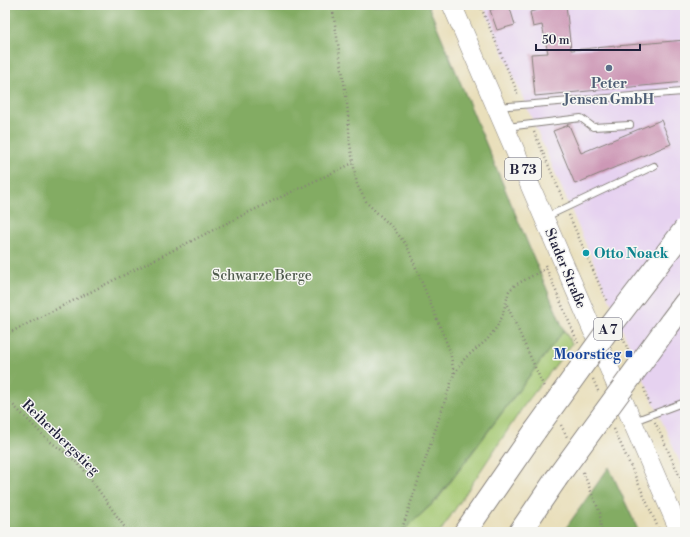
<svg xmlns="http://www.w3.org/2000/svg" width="690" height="537" font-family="'Libre Bodoni',serif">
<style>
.built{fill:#e6d2f0}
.green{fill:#a4c872;stroke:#637556}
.forest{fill:#83ac64;stroke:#526750}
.building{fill:#cd98b6}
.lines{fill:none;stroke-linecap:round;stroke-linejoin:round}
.lane-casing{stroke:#86807b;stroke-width:8}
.primary-casing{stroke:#86807b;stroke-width:20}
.highway-casing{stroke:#86807b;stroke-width:24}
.path{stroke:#86807b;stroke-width:2.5;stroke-dasharray:1 3;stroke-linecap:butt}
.lane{stroke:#fff;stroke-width:6}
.primary{stroke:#fff;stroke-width:19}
.highway{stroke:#fff;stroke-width:22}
.highway-bridge-casing{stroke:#86807b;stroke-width:24;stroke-linecap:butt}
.highway-bridge{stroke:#fff;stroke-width:22}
.service-dot{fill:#5c6f8a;stroke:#f6f6f2;stroke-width:1.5}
.culture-dot{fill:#0f9aa8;stroke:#f6f6f2;stroke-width:1.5}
.transit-dot{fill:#1a4fb4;stroke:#f6f6f2;stroke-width:1.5}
.labels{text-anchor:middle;stroke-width:3;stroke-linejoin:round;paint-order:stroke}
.shield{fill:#f6f6f2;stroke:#626272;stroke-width:1}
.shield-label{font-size:13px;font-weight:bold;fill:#22223b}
.service-label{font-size:14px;font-weight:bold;fill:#4e5e75;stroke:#f6f6f2}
.culture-label{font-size:14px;font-weight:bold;fill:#0d838f;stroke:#f6f6f2;text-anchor:start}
.street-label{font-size:14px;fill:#22223b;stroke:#f6f6f2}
.park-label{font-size:14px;fill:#505c4e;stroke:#f6f6f2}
.transit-label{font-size:14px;font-weight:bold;fill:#164399;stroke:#f6f6f2;text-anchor:end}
</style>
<rect width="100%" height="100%" fill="#f6f6f2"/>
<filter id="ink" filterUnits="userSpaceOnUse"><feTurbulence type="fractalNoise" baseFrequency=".025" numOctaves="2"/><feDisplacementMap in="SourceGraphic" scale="8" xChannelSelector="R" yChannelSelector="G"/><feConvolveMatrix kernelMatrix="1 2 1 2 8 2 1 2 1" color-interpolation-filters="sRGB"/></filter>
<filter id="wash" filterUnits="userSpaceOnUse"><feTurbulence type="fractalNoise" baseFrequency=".012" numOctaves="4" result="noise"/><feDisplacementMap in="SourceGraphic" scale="16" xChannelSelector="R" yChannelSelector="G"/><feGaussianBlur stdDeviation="0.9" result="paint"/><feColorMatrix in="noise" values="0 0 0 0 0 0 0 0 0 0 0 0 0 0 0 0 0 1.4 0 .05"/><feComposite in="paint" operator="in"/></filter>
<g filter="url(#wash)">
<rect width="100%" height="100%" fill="#e9dfbb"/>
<path class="built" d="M 483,5 L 685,5 L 685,474 L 661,419 Z"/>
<path class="green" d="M 564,330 L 572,344 L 523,407 L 440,532 L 405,532 L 406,528 L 437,500 Z"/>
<path class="forest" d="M 5,5 L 428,5 L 564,330 L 436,500 L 402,532 L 5,532 Z
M 609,467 L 639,532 L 563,532 Z"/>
<g id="blocks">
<path class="building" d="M 509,5 L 515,25 L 497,30 L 490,10 Z
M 544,5 L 566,5 L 571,50 L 685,40 L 685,82 L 535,96 L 531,54 L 548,53 L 542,25 L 533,27 L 530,12 L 544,8 Z
M 661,120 L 671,144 L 575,184 L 553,131 L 569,125 L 581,153 Z"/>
</g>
</g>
<g filter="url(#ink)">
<use href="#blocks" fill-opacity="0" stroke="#86807b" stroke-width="1"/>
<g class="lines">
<g class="lane-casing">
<path id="lane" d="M 498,107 L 682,92 L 685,94
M 507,127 L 581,118 L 593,127 L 630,125
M 546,217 L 654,166
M 634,421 L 685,402"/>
</g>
<g class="primary-casing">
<path id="primary" d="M 452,5 L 680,532"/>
</g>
<g class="highway-casing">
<path id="highway" d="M 670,323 L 685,303
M 465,532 L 535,431
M 520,532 L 556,479"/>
</g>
<path class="path" d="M 332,5 L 347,102 L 350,144 L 357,185 L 367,203 L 394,229 L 407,246 L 450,351 L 454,374
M 480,5 L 519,96
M 534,132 L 563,199
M 569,215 L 607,302
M 545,265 L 578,343
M 507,305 L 544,387
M 5,335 L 243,215 L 353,163
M 623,338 L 628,350
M 593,379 L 599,393
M 644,388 L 650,406
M 5,397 L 47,439 L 72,458 L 85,471 L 128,532
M 655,422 L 685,488
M 561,425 L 567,437
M 614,429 L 660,532
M 583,472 L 600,513 L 601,532
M 401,532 L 454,374 L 465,358 L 487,340 L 496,328 L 502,317 L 509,291 L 515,285 L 547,268"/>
<use href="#lane" class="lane"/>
<use href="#primary" class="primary"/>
<use href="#highway" class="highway"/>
<g class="highway-bridge-casing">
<path id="highway-bridge" d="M 535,431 L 610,327 L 685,229
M 556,479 L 670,323"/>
</g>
<use href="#highway-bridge" class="highway-bridge"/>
</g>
</g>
<circle class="service-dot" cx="609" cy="68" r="4"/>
<circle class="culture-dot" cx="586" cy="253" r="4"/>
<rect class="transit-dot" x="625" y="350" width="8" height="8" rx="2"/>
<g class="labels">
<g class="shield">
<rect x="505" y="158" width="36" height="22" rx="3"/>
<rect x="594" y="318" width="28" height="22" rx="3"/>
</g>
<g class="shield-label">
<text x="523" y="174">B 73</text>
<text x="608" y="334">A 7</text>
</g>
<g class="service-label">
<text x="609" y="88">Peter<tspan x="609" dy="16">Jensen GmbH</tspan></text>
</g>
<g class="culture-label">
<text x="594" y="258">Otto Noack</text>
</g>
<g class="street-label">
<text transform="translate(566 268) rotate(67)" y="5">Stader Straße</text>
<text transform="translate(61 437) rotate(44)" y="5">Reiherbergstieg</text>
</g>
<g class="park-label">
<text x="262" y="280">Schwarze Berge</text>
</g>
<g class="transit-label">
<text x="621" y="359">Moorstieg</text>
</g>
</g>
<rect width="690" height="537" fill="none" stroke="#f6f6f2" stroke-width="20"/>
<path d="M536 44v6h104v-6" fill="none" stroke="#22223b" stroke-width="2"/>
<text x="542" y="44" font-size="12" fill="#22223b" stroke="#f6f6f2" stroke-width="3" paint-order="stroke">50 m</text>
</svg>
